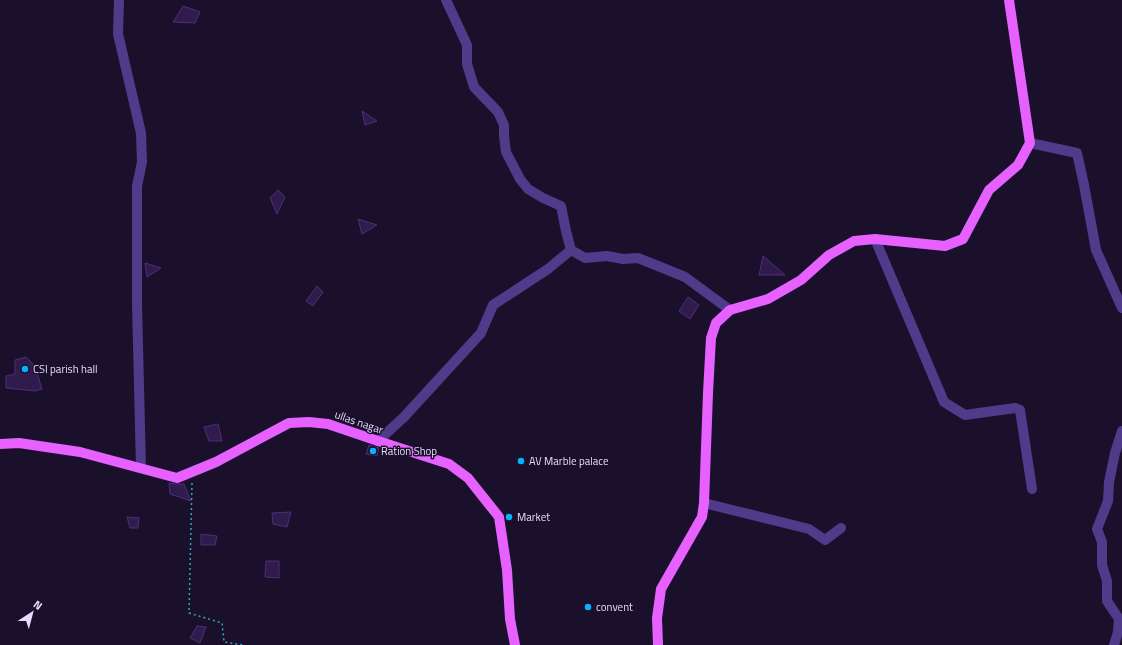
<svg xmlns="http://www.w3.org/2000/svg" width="1122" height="645" font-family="'Titillium Web',sans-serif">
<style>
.building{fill:#301c4c;stroke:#4c2e78}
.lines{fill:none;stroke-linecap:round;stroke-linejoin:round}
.path{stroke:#2fa8be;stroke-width:1.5;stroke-dasharray:2 3;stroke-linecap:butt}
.minor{stroke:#4f3b8a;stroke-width:10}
.major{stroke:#e661ff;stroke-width:10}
.poi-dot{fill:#06b1ff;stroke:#1a102b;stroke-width:1.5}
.labels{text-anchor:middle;stroke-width:3;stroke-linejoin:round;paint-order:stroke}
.poi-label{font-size:11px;fill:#e6daff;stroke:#1a102b;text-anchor:start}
.street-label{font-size:11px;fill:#e6daff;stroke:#1a102b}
</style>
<rect width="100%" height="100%" fill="#1a102b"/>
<path class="building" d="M 183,6 L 200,12 L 195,23 L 173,22 Z
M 362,111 L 377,121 L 365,125 Z
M 278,190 L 285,197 L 277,214 L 270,198 Z
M 358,219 L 377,225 L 362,234 Z
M 763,256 L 785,275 L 759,275 Z
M 145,263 L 161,268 L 147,277 Z
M 317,286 L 323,292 L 313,306 L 306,301 Z
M 688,297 L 699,305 L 690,319 L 679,311 Z
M 26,357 L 32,363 L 38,376 L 42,389 L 35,391 L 6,388 L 6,376 L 15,374 L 15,360 Z
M 218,424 L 222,441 L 209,441 L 204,427 Z
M 369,445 L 379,448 L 377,456 L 366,454 Z
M 169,483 L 176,484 L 184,484 L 191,501 L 170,494 Z
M 291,512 L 287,527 L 273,524 L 272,513 Z
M 127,517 L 139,518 L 138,528 L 130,528 Z
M 201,534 L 217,536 L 215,545 L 201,545 Z
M 266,561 L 279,561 L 279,578 L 265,577 Z
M 197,626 L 206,627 L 200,643 L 190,638 Z"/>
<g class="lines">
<path class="path" d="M 192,483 L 189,613 L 222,623 L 224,642 L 244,645"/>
<path class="minor" d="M 119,0 L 118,34 L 141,133 L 142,162 L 137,186 L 137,304 L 141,468
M 446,0 L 467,45 L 467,64 L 474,87 L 498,112 L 504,125 L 504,136 L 506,152 L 520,179 L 528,189 L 543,198 L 561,206 L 566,231 L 571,250 L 585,258 L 607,256 L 623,259 L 638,258 L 658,266 L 685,277 L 730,310
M 1030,143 L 1077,153 L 1084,185 L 1096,250 L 1122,308
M 875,239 L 944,402 L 965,415 L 1015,408 L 1020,410 L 1032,489
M 378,441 L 404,417 L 481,333 L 493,305 L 548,269 L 571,250
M 704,503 L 809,529 L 825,540 L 841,528
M 1114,645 L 1118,632 L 1119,619 L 1107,601 L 1107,581 L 1102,565 L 1102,542 L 1097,529 L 1108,501 L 1109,482 L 1115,453 L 1122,431"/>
<path class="major" d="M 0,444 L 19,443 L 80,452 L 177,478 L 216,462 L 289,423 L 309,422 L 328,424 L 378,441 L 449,464 L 468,478 L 499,517 L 507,570 L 510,619 L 515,645
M 658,645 L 657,618 L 661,589 L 702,517 L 704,503 L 708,393 L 711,338 L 716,323 L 730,310 L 768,299 L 801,280 L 829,255 L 854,241 L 875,239 L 945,246 L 963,239 L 989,190 L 1018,165 L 1030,143 L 1009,0"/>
</g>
<g class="poi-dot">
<circle cx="25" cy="369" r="4"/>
<circle cx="373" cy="451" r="4"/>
<circle cx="521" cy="461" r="4"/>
<circle cx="509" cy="517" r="4"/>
<circle cx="588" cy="607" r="4"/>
</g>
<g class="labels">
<g class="poi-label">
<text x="33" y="373">CSI parish hall</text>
<text x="381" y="455">Ration Shop</text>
<text x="529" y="465">AV Marble palace</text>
<text x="517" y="521">Market</text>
<text x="596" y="611">convent</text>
</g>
<g class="street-label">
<text transform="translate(359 422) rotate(19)" y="4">ullas nagar</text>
</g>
</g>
<g transform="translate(32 613) rotate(36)" stroke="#1a102b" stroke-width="3" paint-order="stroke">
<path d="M0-3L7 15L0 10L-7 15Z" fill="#e6daff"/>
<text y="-6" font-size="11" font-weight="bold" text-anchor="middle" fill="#e6daff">N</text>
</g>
</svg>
